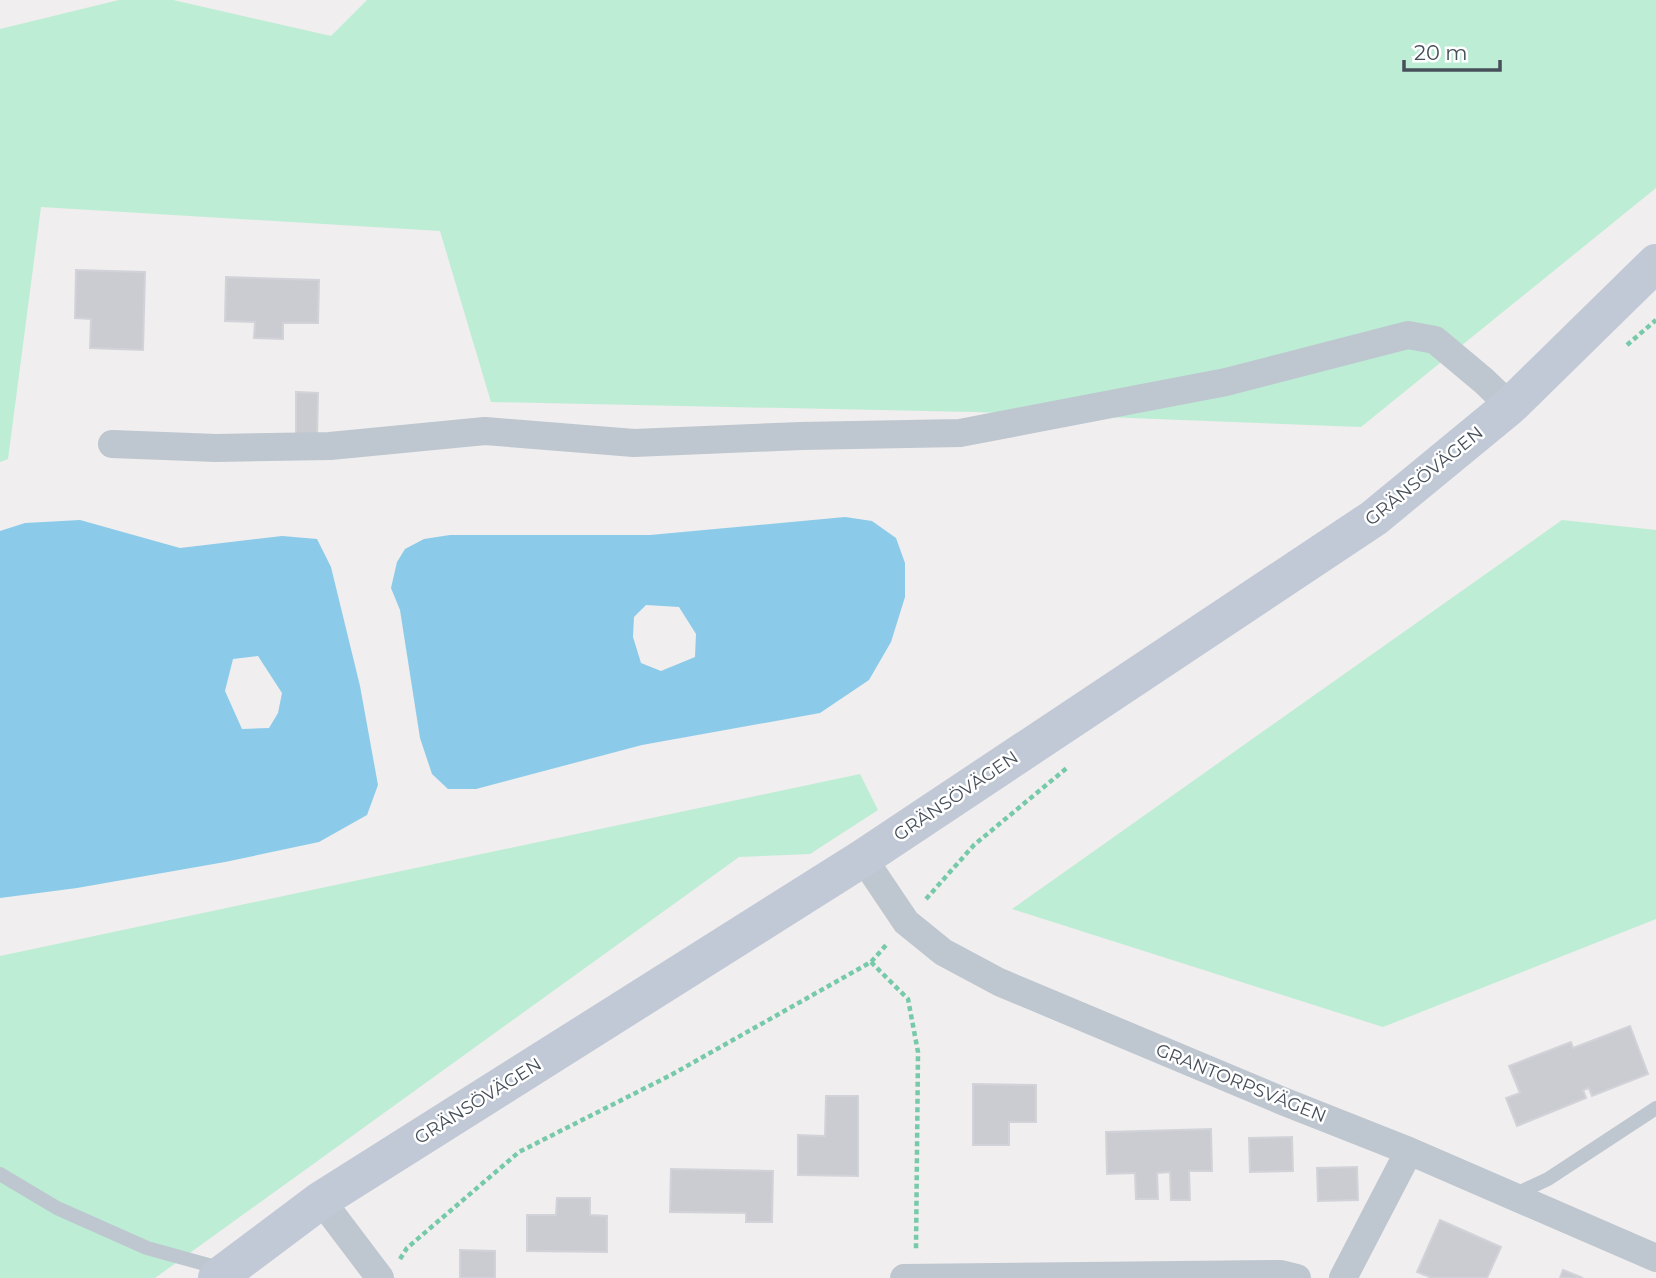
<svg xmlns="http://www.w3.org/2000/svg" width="1656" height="1278" font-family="Montserrat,sans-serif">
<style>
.green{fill:#bdedd5}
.water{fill:#8bcbe9;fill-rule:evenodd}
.building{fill:#cbccd2;stroke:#d2d3d9;stroke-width:2}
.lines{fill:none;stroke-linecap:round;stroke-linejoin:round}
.path{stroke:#76caaa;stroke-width:4.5;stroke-dasharray:5 3.5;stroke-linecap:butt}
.lane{stroke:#bec6cf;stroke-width:14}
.street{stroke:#bec6cf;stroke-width:28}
.secondary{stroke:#c1c9d6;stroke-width:38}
.labels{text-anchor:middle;stroke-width:5;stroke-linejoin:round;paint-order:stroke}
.street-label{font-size:18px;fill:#464f5a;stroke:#fff}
</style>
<rect width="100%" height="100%" fill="#f0eeee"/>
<path class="green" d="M 119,0 L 173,0 L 331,36 L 367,0 L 1656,0 L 1656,188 L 1361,427 L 975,412 L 491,402 L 440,231 L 41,207 L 8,459 L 0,462 L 0,29 Z
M 1562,520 L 1656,530 L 1656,919 L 1383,1027 L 1012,909 Z
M 860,774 L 878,810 L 810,854 L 739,857 L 155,1278 L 0,1278 L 0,956 Z"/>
<path class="water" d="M 845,517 L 872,521 L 896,538 L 905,563 L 905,597 L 891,642 L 869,680 L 820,713 L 642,745 L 476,789 L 448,789 L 432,774 L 420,738 L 400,610 L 391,588 L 397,562 L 405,549 L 424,539 L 450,535 L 650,535 ZM 646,605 L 679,607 L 696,634 L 695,657 L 661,671 L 641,663 L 633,637 L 634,617 Z
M 80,520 L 180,548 L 282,536 L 317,539 L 331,567 L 360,686 L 378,785 L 367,815 L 319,842 L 225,862 L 77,888 L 0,898 L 0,531 L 25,523 ZM 258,656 L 282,693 L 278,713 L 269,728 L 242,729 L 225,691 L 233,659 Z"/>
<path class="building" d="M 76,270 L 145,272 L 143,350 L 90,348 L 91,319 L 75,318 Z
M 226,277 L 319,280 L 318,323 L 283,323 L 283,339 L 254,338 L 255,322 L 225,321 Z
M 296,392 L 318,393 L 317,436 L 296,436 Z
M 1630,1026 L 1648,1074 L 1592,1096 L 1589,1088 L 1583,1090 L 1586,1098 L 1517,1126 L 1506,1098 L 1520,1093 L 1509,1066 L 1571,1042 L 1573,1048 Z
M 973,1084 L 1036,1085 L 1036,1122 L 1009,1122 L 1009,1145 L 973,1145 Z
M 826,1096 L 858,1096 L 858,1176 L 798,1175 L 798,1135 L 825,1136 Z
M 1211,1129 L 1212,1171 L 1189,1171 L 1190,1200 L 1171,1200 L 1170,1172 L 1157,1173 L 1158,1199 L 1136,1199 L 1135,1173 L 1107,1174 L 1106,1132 Z
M 1292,1137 L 1293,1171 L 1250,1172 L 1249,1138 Z
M 1357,1167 L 1358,1200 L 1318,1201 L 1317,1168 Z
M 671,1169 L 773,1171 L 772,1222 L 746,1222 L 746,1213 L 670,1212 Z
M 557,1198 L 590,1198 L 590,1215 L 607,1216 L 607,1252 L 527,1251 L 527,1215 L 556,1215 Z
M 1440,1220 L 1501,1247 L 1487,1278 L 1432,1278 L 1417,1272 Z
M 460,1250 L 495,1251 L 495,1278 L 460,1278 Z
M 1563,1270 L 1583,1278 L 1560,1278 Z"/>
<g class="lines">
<path class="path" d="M 1627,345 L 1656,320
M 926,899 L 974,845 L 1068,767
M 871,962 L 908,999 L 918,1052 L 916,1250
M 400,1259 L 407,1248 L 519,1152 L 671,1075 L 871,962 L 888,943"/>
<path class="lane" d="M 0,1174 L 57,1208 L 147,1248 L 223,1269
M 1514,1195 L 1548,1179 L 1656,1108"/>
<path class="street" d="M 112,444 L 216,448 L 330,446 L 485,431 L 634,443 L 801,436 L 960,433 L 1226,382 L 1408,335 L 1435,340 L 1484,381 L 1510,406
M 863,858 L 906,922 L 943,952 L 999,982 L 1285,1102 L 1409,1151 L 1656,1258
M 321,1200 L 380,1278
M 904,1278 L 1281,1274 L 1297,1278
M 1343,1278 L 1409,1151"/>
<path class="secondary" d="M 217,1278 L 321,1200 L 863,858 L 1374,518 L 1510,406 L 1656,263"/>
</g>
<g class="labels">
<g class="street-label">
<text transform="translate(1424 476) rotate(-39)" y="6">GRÄNSÖVÄGEN</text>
<text transform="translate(956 796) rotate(-34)" y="6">GRÄNSÖVÄGEN</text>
<text transform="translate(1241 1083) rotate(22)" y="6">GRANTORPSVÄGEN</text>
<text transform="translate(478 1101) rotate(-32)" y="6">GRÄNSÖVÄGEN</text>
</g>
</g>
<path d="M1404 60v10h96v-10" fill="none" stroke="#464f5a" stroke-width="3.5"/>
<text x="1414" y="60" font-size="21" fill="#464f5a" stroke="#ffffff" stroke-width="5" paint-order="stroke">20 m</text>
</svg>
